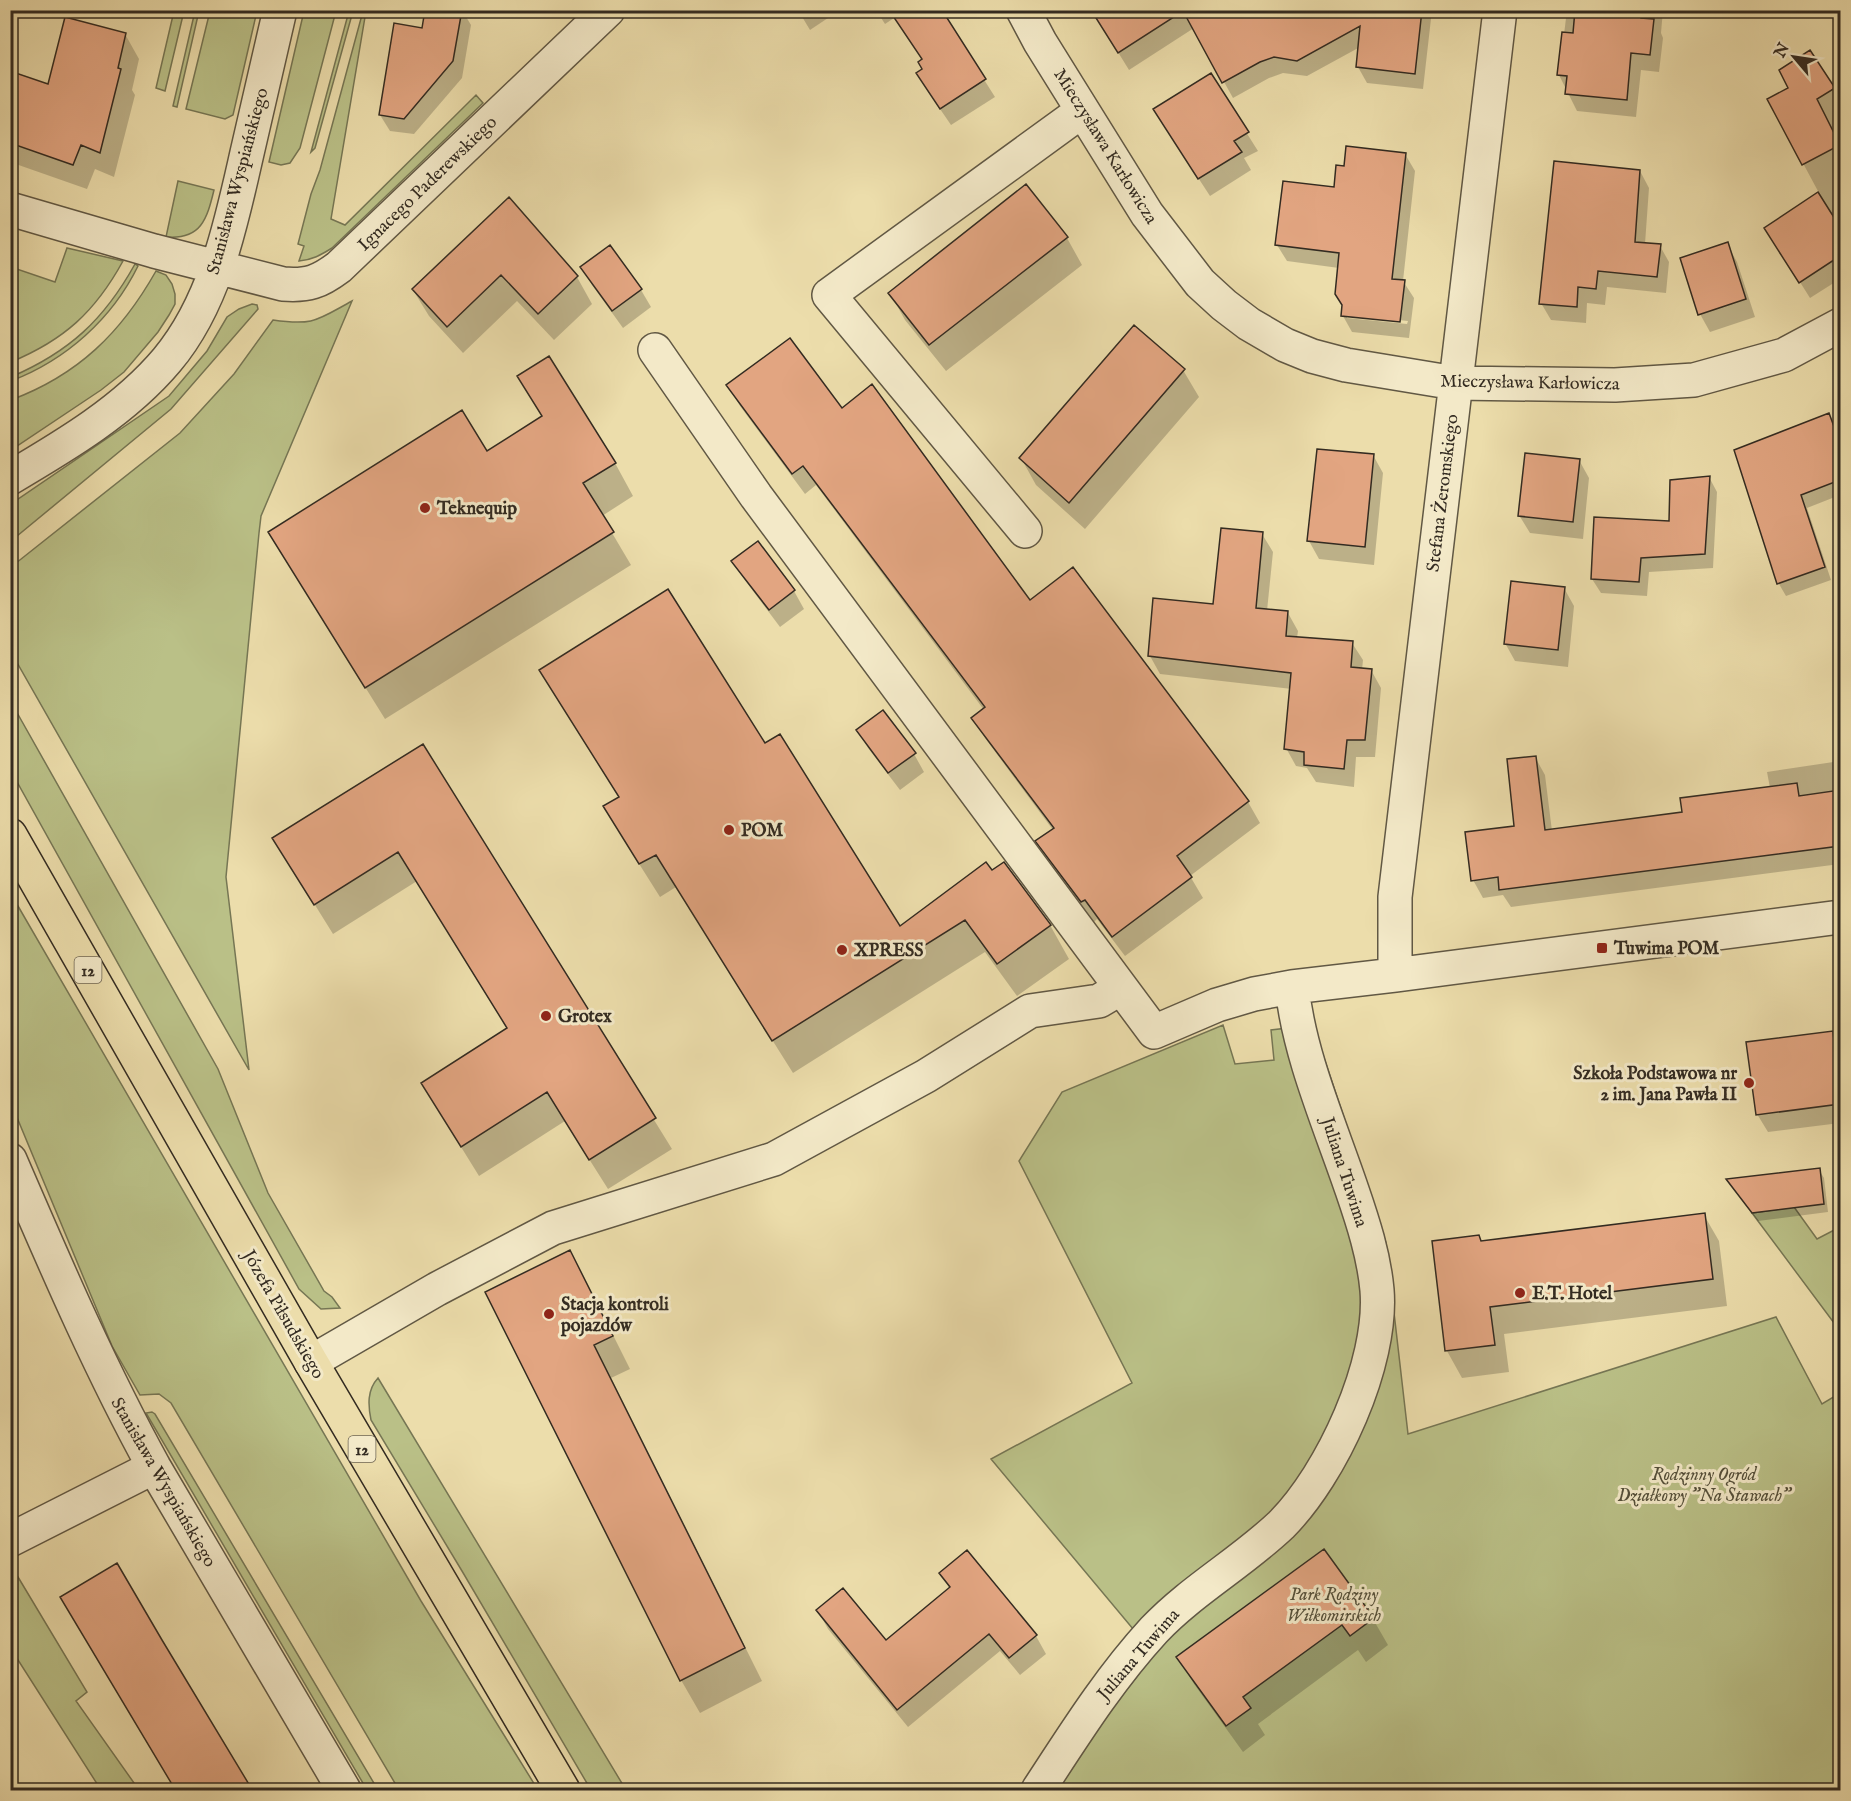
<svg xmlns="http://www.w3.org/2000/svg" width="1851" height="1801" font-family="'IM FELL English',serif">
<style>
.green{fill:#bac087;stroke:#767654;stroke-width:1.5}
.shadow{fill:#0003;fill-rule:evenodd}
.building{fill:#e2a581;stroke:#332b21;stroke-width:1.5}
.lines{fill:none;stroke-linecap:round;stroke-linejoin:round}
.minor-casing{stroke:#615844;stroke-width:36}
.major-casing{stroke:#332b21;stroke-width:36}
.minor{stroke:#f3e9c8;stroke-width:33}
.major{stroke:#ecddab;stroke-width:33}
.poi-dot{fill:#8f2418;stroke:#f3e9c8;stroke-width:2}
.labels{text-anchor:middle;stroke-width:6;stroke-linejoin:round;paint-order:stroke}
.shield{fill:#f3e9c8;stroke:#6d6453;stroke-width:1.5}
.shield-label{font-size:16px;font-weight:bold;fill:#332b21}
.street-label{font-size:18px;fill:#332b21;stroke:#f3e9c8}
.poi-label{font-size:18px;font-weight:bold;fill:#332b21;stroke:#f3e9c8;text-anchor:start}
.park-label{font-size:18px;font-style:italic;fill:#55503a;stroke:#f3e9c8}
</style>
<rect width="100%" height="100%" fill="#ecddab"/>
<filter id="stains"><feTurbulence type="fractalNoise" baseFrequency=".00333" numOctaves="4"/><feColorMatrix values="0 0 0 0 .2 0 0 0 0 .09 0 0 0 0 .02 0 0 0 .5 -.17"/></filter>
<radialGradient id="worn" r=".72"><stop offset=".6" stop-color="#630" stop-opacity="0"/><stop offset="1" stop-color="#630" stop-opacity=".3"/></radialGradient>
<path class="green" d="M 174,11 L 184,11 L 165,91 L 156,88 Z
M 195,11 L 199,11 L 177,107 L 173,106 Z
M 210,11 L 257,11 L 233,115 L 225,119 L 186,109 Z
M 304,11 L 336,11 L 300,148 L 290,163 L 281,165 L 269,162 Z
M 349,11 L 353,11 L 315,148 L 311,152 Z
M 363,11 L 366,11 L 331,219 L 345,225 L 476,95 L 483,103 L 332,248 C 321,255 312,260 299,261 L 304,246 L 298,244 L 311,194 L 320,170 Z
M 178,181 L 214,190 C 207,219 201,240 166,237 Z
M 67,248 L 123,261 C 95,312 64,340 11,362 L 11,267 L 55,282 Z
M 135,264 L 138,266 C 112,319 66,360 11,381 L 11,377 C 69,352 104,320 135,264 Z
M 156,271 L 166,275 L 172,284 L 175,294 L 175,304 L 169,315 L 158,332 L 124,372 L 101,390 L 11,450 L 11,400 C 78,375 121,333 156,271 Z
M 352,301 L 261,516 L 259,533 L 226,877 L 249,1070 L 11,652 L 11,567 L 180,433 L 234,374 L 273,320 C 314,326 317,320 352,301 Z
M 252,304 L 257,305 L 258,309 L 171,409 L 11,541 L 11,504 L 169,396 L 207,351 L 227,317 L 239,309 Z
M 11,702 L 218,1069 L 268,1193 L 324,1291 L 332,1297 L 340,1308 L 321,1309 L 299,1289 L 11,771 Z
M 11,894 L 421,1601 L 538,1790 L 399,1790 L 171,1403 L 159,1394 L 140,1395 L 112,1346 L 11,1103 Z
M 1223,1025 L 1235,1064 L 1274,1060 L 1271,1030 L 1313,1025 L 1386,1243 L 1408,1434 L 1776,1317 L 1822,1404 L 1840,1393 L 1840,1790 L 1058,1790 L 1098,1727 L 1154,1654 L 991,1459 L 1132,1383 L 1019,1161 L 1062,1092 Z
M 1794,1207 L 1817,1239 L 1840,1227 L 1840,1331 L 1752,1213 Z
M 378,1378 L 626,1790 L 591,1790 L 462,1571 L 371,1420 C 368,1405 367,1390 378,1378 Z
M 152,1412 L 155,1414 L 378,1790 L 367,1790 L 146,1413 Z
M 18,1577 L 87,1692 L 76,1701 L 139,1790 L 101,1790 L 11,1649 L 11,1580 Z"/>
<path class="shadow" d="M 426,10 L 462,10 L 471,25 L 462,78 L 414,134 L 390,131 L 380,115 L 423,30 Z
M 798,10 L 840,10 L 810,30 Z
M 876,10 L 940,10 L 995,97 L 951,125 L 927,90 L 923,60 L 894,18 L 885,24 Z
M 1092,10 L 1432,10 L 1423,89 L 1367,83 L 1358,67 L 1360,47 L 1307,76 L 1283,73 L 1269,78 L 1233,98 L 1194,28 L 1129,70 Z
M 1567,10 L 1663,10 L 1661,33 L 1663,38 L 1659,72 L 1641,70 L 1636,117 L 1577,111 L 1559,75 Z
M 125,34 L 139,59 L 132,90 L 135,95 L 114,177 L 95,169 L 87,189 L 10,162 L 10,73 L 49,86 Z
M 1809,52 L 1840,99 L 1840,279 L 1810,298 L 1766,228 L 1819,193 L 1769,100 L 1790,89 Z
M 1210,75 L 1258,151 L 1244,158 L 1251,170 L 1210,196 L 1165,127 Z
M 1405,154 L 1415,171 L 1403,281 L 1414,298 L 1409,338 L 1352,332 L 1343,316 L 1339,268 L 1287,261 L 1277,245 L 1336,188 ZM 1347,315 L 1408,321 L 1407,324 L 1347,318 Z
M 1640,171 L 1649,188 L 1645,244 L 1660,246 L 1669,262 L 1666,293 L 1607,287 L 1605,305 L 1587,303 L 1586,323 L 1551,320 L 1541,303 Z
M 1026,186 L 1067,238 L 1082,265 L 946,371 L 905,320 L 890,293 Z
M 509,199 L 577,277 L 592,304 L 554,340 L 517,301 L 463,353 L 429,316 L 413,290 Z
M 1727,244 L 1737,262 L 1755,317 L 1710,332 L 1700,314 Z
M 582,267 L 641,290 L 651,307 L 623,328 L 592,285 Z
M 1183,370 L 1199,397 L 1085,529 L 1036,485 L 1021,458 Z
M 728,386 L 841,410 L 1029,602 L 1073,569 L 1248,802 L 1260,823 L 1190,876 L 1203,898 L 1125,956 L 1097,919 L 1094,922 L 1049,861 L 1037,841 L 1053,830 L 985,738 L 973,718 L 984,710 L 816,485 L 805,494 L 740,406 Z
M 1828,415 L 1840,440 L 1840,495 L 1807,508 L 1831,580 L 1786,596 L 1779,584 L 1736,451 Z
M 487,453 L 615,463 L 633,496 L 602,516 L 631,565 L 385,719 L 289,565 Z
M 1373,455 L 1383,473 L 1374,565 L 1319,559 L 1309,541 Z
M 1579,460 L 1589,478 L 1583,539 L 1530,533 L 1519,515 Z
M 1709,477 L 1717,492 L 1713,568 L 1649,572 L 1647,596 L 1601,593 L 1592,579 L 1671,523 Z
M 1262,534 L 1273,552 L 1267,611 L 1288,613 L 1298,631 L 1297,638 L 1352,643 L 1363,660 L 1362,670 L 1371,670 L 1381,688 L 1375,757 L 1356,757 L 1354,787 L 1316,782 L 1307,768 L 1296,766 L 1286,748 L 1292,689 L 1160,674 L 1150,656 L 1214,605 Z
M 758,543 L 794,591 L 804,609 L 780,627 L 744,579 L 733,562 Z
M 1564,588 L 1574,606 L 1568,667 L 1515,661 L 1505,643 Z
M 858,731 L 914,754 L 924,772 L 900,790 L 868,748 Z
M 764,745 L 900,928 L 985,864 L 1050,925 L 1069,959 L 1017,996 L 985,952 L 793,1073 L 676,887 L 660,897 L 624,840 Z
M 423,746 L 672,1149 L 608,1189 L 565,1121 L 479,1176 L 440,1113 L 508,1029 L 417,881 L 333,934 L 292,868 Z
M 1535,757 L 1545,775 L 1552,831 L 1684,814 L 1770,788 L 1767,772 L 1840,761 L 1840,864 L 1511,907 L 1503,895 L 1483,898 L 1473,880 L 1516,828 Z
M 1832,1033 L 1840,1047 L 1840,1123 L 1768,1132 L 1757,1114 Z
M 1819,1170 L 1824,1178 L 1828,1212 L 1758,1221 L 1733,1188 Z
M 1704,1215 L 1719,1241 L 1727,1306 L 1504,1334 L 1509,1372 L 1462,1378 L 1447,1351 L 1434,1242 L 1479,1236 L 1482,1242 Z
M 569,1252 L 588,1285 L 630,1369 L 611,1378 L 762,1681 L 700,1713 L 681,1680 Z
M 1323,1551 L 1373,1619 L 1388,1645 L 1366,1662 L 1358,1650 L 1258,1724 L 1265,1735 L 1243,1752 L 1194,1684 L 1178,1658 Z
M 941,1573 L 1036,1636 L 1046,1654 L 1020,1675 L 1000,1651 L 908,1727 L 828,1629 L 818,1611 L 886,1642 L 950,1589 Z"/>
<path class="building" d="M 425,10 L 462,10 L 453,61 L 404,119 L 379,115 L 394,23 L 422,28 Z
M 889,10 L 942,10 L 986,79 L 940,109 L 916,73 L 922,69 L 918,62 L 922,59 Z
M 1091,10 L 1422,10 L 1415,74 L 1356,67 L 1360,26 L 1297,61 L 1274,57 L 1260,62 L 1222,83 L 1183,11 L 1118,53 Z
M 1575,10 L 1641,10 L 1641,18 L 1654,19 L 1650,55 L 1631,53 L 1627,100 L 1565,94 L 1567,76 L 1557,75 L 1562,32 L 1573,33 Z
M 65,17 L 126,33 L 118,68 L 121,69 L 100,153 L 81,145 L 73,165 L 10,143 L 10,71 L 48,84 Z
M 1810,50 L 1835,88 L 1817,99 L 1840,145 L 1802,165 L 1767,99 L 1788,88 L 1779,70 Z
M 1211,73 L 1249,132 L 1234,141 L 1242,152 L 1198,179 L 1153,109 Z
M 1346,146 L 1406,153 L 1392,279 L 1405,280 L 1400,322 L 1341,316 L 1342,305 L 1335,294 L 1339,253 L 1275,245 L 1283,181 L 1334,187 L 1336,165 L 1344,166 Z
M 1554,161 L 1640,170 L 1635,242 L 1661,244 L 1657,277 L 1598,271 L 1596,289 L 1578,287 L 1577,307 L 1539,304 Z
M 1026,184 L 1068,237 L 929,345 L 888,293 Z
M 1818,192 L 1840,227 L 1840,256 L 1799,283 L 1764,228 Z
M 509,197 L 578,276 L 538,314 L 501,275 L 447,327 L 412,289 Z
M 1728,242 L 1746,299 L 1698,315 L 1680,258 Z
M 610,245 L 642,289 L 612,311 L 580,267 Z
M 1134,325 L 1185,369 L 1069,503 L 1019,458 Z
M 790,338 L 842,408 L 872,384 L 1030,600 L 1073,567 L 1249,801 L 1177,856 L 1192,877 L 1112,937 L 1085,900 L 1081,902 L 1035,841 L 1054,828 L 971,718 L 985,707 L 803,466 L 792,474 L 726,385 Z
M 549,356 L 616,463 L 583,483 L 614,532 L 365,688 L 268,532 L 462,410 L 487,451 L 542,416 L 517,376 Z
M 1829,413 L 1840,443 L 1840,480 L 1801,495 L 1825,567 L 1777,584 L 1734,450 Z
M 1317,449 L 1374,454 L 1365,547 L 1307,541 Z
M 1525,453 L 1580,459 L 1573,522 L 1518,516 Z
M 1710,476 L 1705,554 L 1641,558 L 1639,582 L 1591,579 L 1594,517 L 1669,521 L 1670,480 Z
M 1221,528 L 1263,532 L 1256,608 L 1288,611 L 1286,636 L 1353,641 L 1351,667 L 1372,669 L 1365,740 L 1347,740 L 1344,769 L 1304,765 L 1304,752 L 1284,749 L 1291,673 L 1148,656 L 1153,598 L 1213,604 Z
M 758,541 L 795,590 L 769,610 L 731,561 Z
M 1511,581 L 1565,587 L 1558,650 L 1504,644 Z
M 668,589 L 765,743 L 780,734 L 900,926 L 986,862 L 992,870 L 1004,862 L 1051,925 L 997,964 L 965,920 L 772,1041 L 656,855 L 639,864 L 603,806 L 619,797 L 539,670 Z
M 883,710 L 916,753 L 888,773 L 856,730 Z
M 423,744 L 656,1118 L 589,1160 L 547,1092 L 461,1147 L 421,1083 L 507,1028 L 398,852 L 314,905 L 272,838 Z
M 1536,756 L 1545,830 L 1682,812 L 1680,798 L 1797,783 L 1799,796 L 1840,790 L 1840,846 L 1499,890 L 1498,877 L 1471,881 L 1465,832 L 1514,826 L 1507,759 Z
M 1833,1031 L 1840,1104 L 1756,1115 L 1746,1042 Z
M 1820,1168 L 1824,1204 L 1752,1213 L 1726,1179 Z
M 1705,1213 L 1713,1279 L 1490,1307 L 1495,1345 L 1445,1351 L 1432,1241 L 1479,1235 L 1481,1241 Z
M 570,1250 L 613,1336 L 594,1345 L 745,1648 L 680,1681 L 485,1292 Z
M 1324,1549 L 1374,1618 L 1350,1636 L 1342,1625 L 1243,1697 L 1251,1708 L 1226,1726 L 1176,1657 Z
M 967,1550 L 1037,1635 L 1009,1658 L 989,1634 L 897,1710 L 816,1610 L 843,1588 L 886,1640 L 950,1587 L 939,1573 Z
M 117,1563 L 162,1640 L 253,1791 L 176,1791 L 60,1597 Z"/>
<g class="lines">
<g class="minor-casing">
<path id="minor" d="M 1023,10 L 1040,42 L 1147,214 L 1200,283 L 1224,305 L 1249,324 L 1285,345 L 1312,356 L 1346,365 L 1455,383 L 1615,385 L 1694,380 L 1784,355 L 1840,325
M 10,209 L 154,251 L 283,284 C 308,286 319,282 339,267 L 608,10
M 655,350 L 756,496 L 1154,1032 L 1217,1005 L 1254,994 L 1292,987
M 10,478 C 66,445 125,410 167,360 C 215,303 231,224 247,153 C 258,106 269,58 280,10
M 1025,531 L 829,295 L 1082,111
M 1395,975 L 1395,897 L 1500,10
M 10,1160 C 55,1264 99,1367 154,1467 L 344,1790
M 311,1362 L 437,1289 L 553,1228 L 774,1159 L 926,1076 L 1030,1011 L 1099,1001 L 1121,988
M 10,1540 L 154,1467
M 1038,1790 C 1074,1735 1109,1679 1154,1630 C 1192,1590 1241,1563 1281,1525 C 1332,1474 1383,1363 1377,1290 C 1374,1256 1363,1222 1352,1190 C 1330,1125 1299,1055 1292,987 L 1395,975 L 1840,917"/>
</g>
<g class="major-casing">
<path id="major" d="M 10,835 L 311,1362 L 563,1790"/>
</g>
<use href="#minor" class="minor"/>
<use href="#major" class="major"/>
</g>
<g class="poi-dot">
<circle cx="425" cy="508" r="6"/>
<circle cx="729" cy="830" r="6"/>
<rect x="1596" y="942" width="12" height="12" rx="3"/>
<circle cx="842" cy="950" r="6"/>
<circle cx="546" cy="1016" r="6"/>
<circle cx="1749" cy="1083" r="6"/>
<circle cx="1520" cy="1293" r="6"/>
<circle cx="549" cy="1314" r="6"/>
</g>
<g class="labels">
<g class="shield">
<rect x="74.5" y="957" width="27" height="26" rx="4.5"/>
<rect x="348.5" y="1436" width="27" height="26" rx="4.5"/>
</g>
<g class="shield-label">
<text x="88" y="976">12</text>
<text x="362" y="1455">12</text>
</g>
<g class="street-label">
<text transform="translate(1106 146) rotate(58)" y="6">Mieczysława Karłowicza</text>
<text transform="translate(237 181) rotate(-75)" y="6">Stanisława Wyspiańskiego</text>
<text transform="translate(427 183) rotate(-44)" y="6">Ignacego Paderewskiego</text>
<text transform="translate(1530 382) rotate(1)" y="6">Mieczysława Karłowicza</text>
<text transform="translate(1442 493) rotate(-83)" y="6">Stefana Żeromskiego</text>
<text transform="translate(1345 1172) rotate(72)" y="6">Juliana Tuwima</text>
<text transform="translate(284 1314) rotate(60)" y="6">Józefa Piłsudskiego</text>
<text transform="translate(164 1482) rotate(60)" y="6">Stanisława Wyspiańskiego</text>
<text transform="translate(1138 1654) rotate(-49)" y="6">Juliana Tuwima</text>
</g>
<g class="poi-label">
<text x="437" y="514">Teknequip</text>
<text x="741" y="836">POM</text>
<text x="1614" y="954">Tuwima POM</text>
<text x="854" y="956">XPRESS</text>
<text x="558" y="1022">Grotex</text>
<text x="1737" y="1079" text-anchor="end">Szkoła Podstawowa nr<tspan x="1737" dy="21">2 im. Jana Pawła II</tspan></text>
<text x="1532" y="1299">E.T. Hotel</text>
<text x="561" y="1310">Stacja kontroli<tspan x="561" dy="21">pojazdów</tspan></text>
</g>
<g class="park-label">
<text x="1704" y="1480">Rodzinny Ogród<tspan x="1704" dy="21">Działkowy "Na Stawach"</tspan></text>
<text x="1334" y="1600">Park Rodziny<tspan x="1334" dy="21">Wiłkomirskich</tspan></text>
</g>
</g>
<rect width="1851" height="1801" fill="none" stroke="#ecddab" stroke-width="36"/>
<rect x="12" y="12" width="1827" height="1777" fill="none" stroke="#332b21" stroke-width="3"/>
<rect x="18" y="18" width="1815" height="1765" fill="none" stroke="#332b21" stroke-width="1.5"/>
<g transform="translate(1794 57) rotate(299)" stroke="#f3e9c8" stroke-width="4.5" paint-order="stroke">
<path d="M0-4.5L10 22L0 15L-10 22Z" fill="#332b21"/>
<text y="-9" font-size="16" font-weight="bold" text-anchor="middle" fill="#332b21">N</text>
</g>
<rect width="100%" height="100%" filter="url(#stains)"/>
<rect width="100%" height="100%" fill="url(#worn)"/>
</svg>
